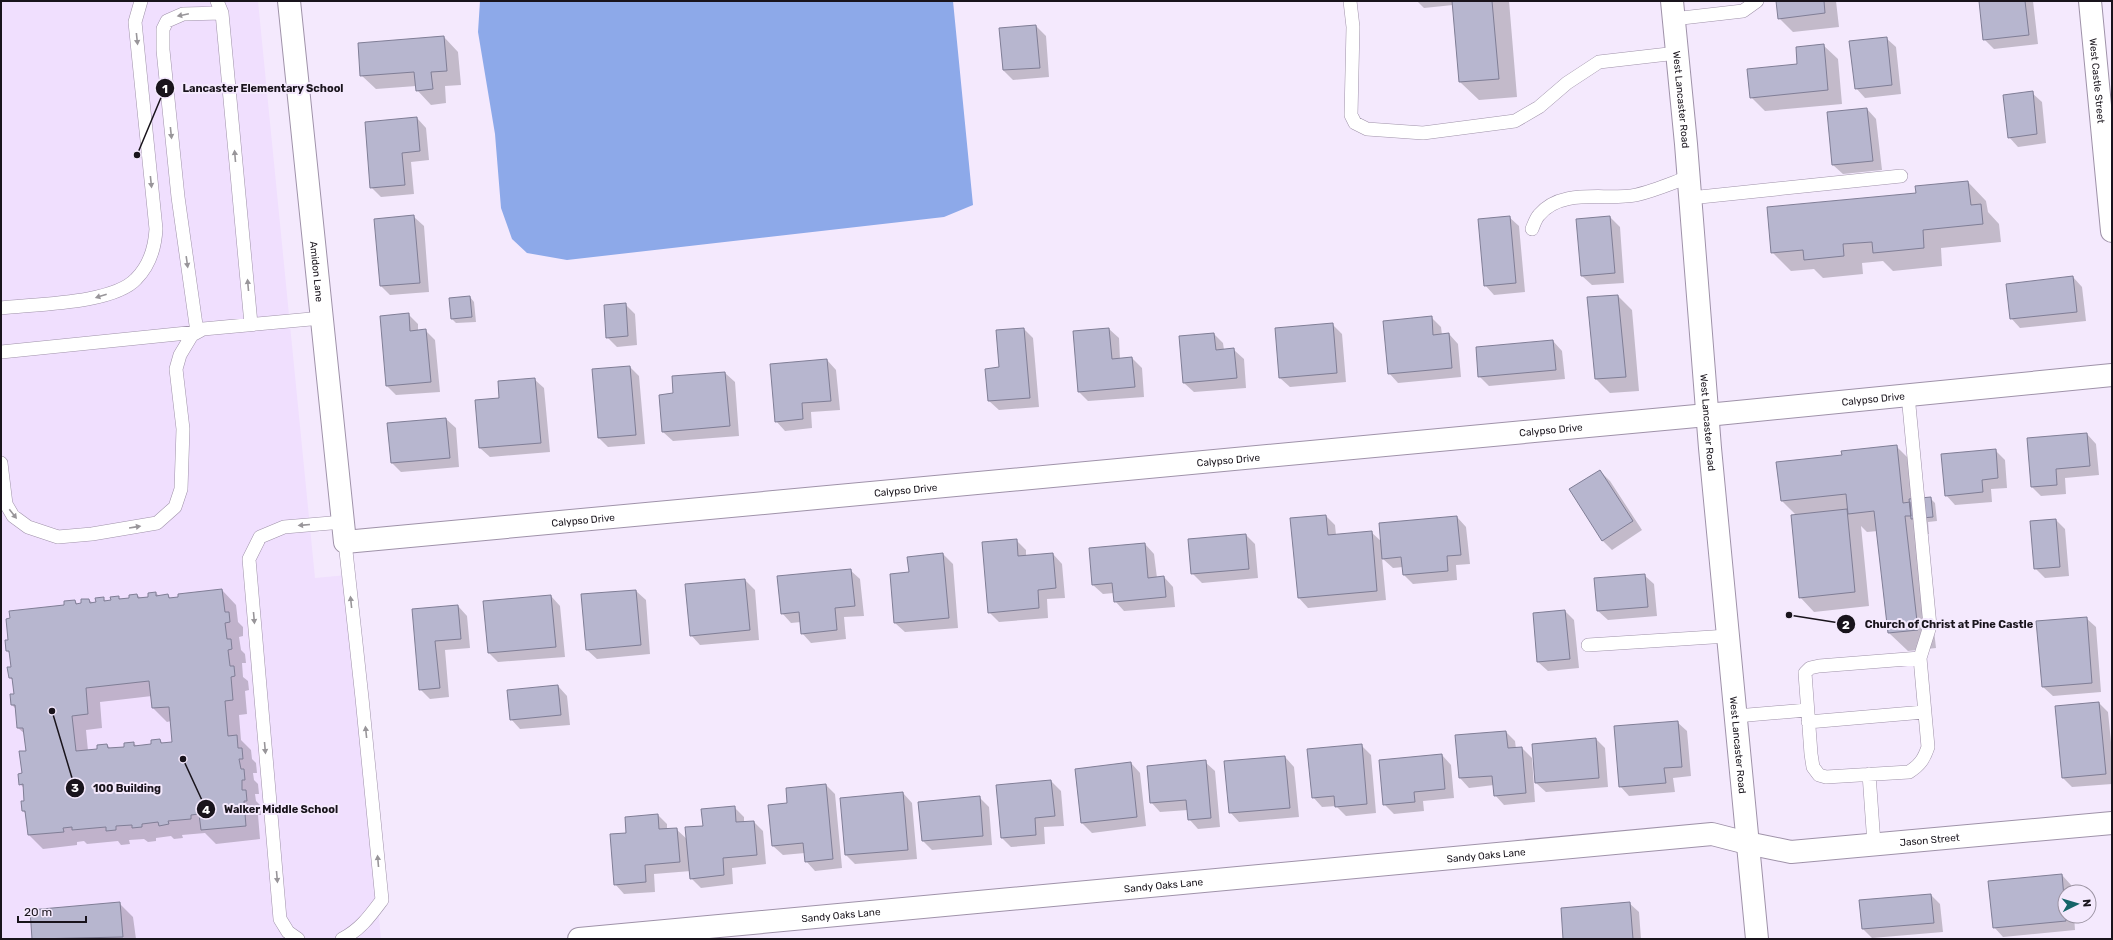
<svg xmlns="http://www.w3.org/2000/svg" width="2113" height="940" font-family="Rubik,sans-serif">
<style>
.built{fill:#f0dffe}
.water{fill:#8da9e9}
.shadow{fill:#0003;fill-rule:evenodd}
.building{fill:#b7b6cf;stroke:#807e96;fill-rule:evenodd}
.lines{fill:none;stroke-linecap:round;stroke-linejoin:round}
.lane-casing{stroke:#9f92a9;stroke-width:14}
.street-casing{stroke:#9f92a9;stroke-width:24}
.secondary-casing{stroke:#9f92a9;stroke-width:24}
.lane{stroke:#fff;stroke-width:13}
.street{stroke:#fff;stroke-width:22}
.secondary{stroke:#fff;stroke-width:22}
.oneway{fill:#989599}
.labels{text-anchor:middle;stroke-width:4;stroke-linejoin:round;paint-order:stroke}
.street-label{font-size:10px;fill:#19141c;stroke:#f4e9fd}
.leader{fill:none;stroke:#19141c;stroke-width:1.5}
.callout-dot{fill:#19141c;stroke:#f4e9fd;stroke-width:1.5}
.mark-label{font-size:12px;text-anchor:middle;font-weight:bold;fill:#fff}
.callout-label{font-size:11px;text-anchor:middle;font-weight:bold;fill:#19141c;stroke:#f4e9fd;stroke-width:4;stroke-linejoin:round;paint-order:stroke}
</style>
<rect width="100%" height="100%" fill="#f4e9fd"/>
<path class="built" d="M 1,1 L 258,1 L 315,578 L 347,575 L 381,939 L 1,939 Z"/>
<path class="water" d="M 480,1 L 953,1 L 973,205 L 944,217 L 567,260 L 527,253 L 512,239 L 501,208 L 495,134 L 478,32 Z"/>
<path class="shadow" d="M 1417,1 L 1509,1 L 1517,97 L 1479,100 L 1460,82 L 1453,5 L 1424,8 Z
M 1777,1 L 1836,1 L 1839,27 L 1793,32 L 1779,18 Z
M 1980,1 L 2035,1 L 2033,1 L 2038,44 L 1994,49 L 1984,39 Z
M 1036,26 L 1046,36 L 1049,77 L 1013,80 L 1003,70 L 1000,29 Z
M 444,37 L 458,52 L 461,85 L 445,86 L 446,103 L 431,105 L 417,90 L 416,86 L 376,89 L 361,75 Z
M 1886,38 L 1896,47 L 1901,94 L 1865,98 L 1856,88 Z
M 1823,45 L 1838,59 L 1842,104 L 1765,111 L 1751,97 Z
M 2032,93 L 2042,102 L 2046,143 L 2018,147 L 2009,137 Z
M 1867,109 L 1876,119 L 1882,170 L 1843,174 L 1833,165 L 1828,113 Z
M 417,118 L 426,128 L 429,160 L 411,162 L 414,194 L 381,197 L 371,187 Z
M 1968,182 L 1986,201 L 1988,212 L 1999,224 L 2001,242 L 1941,248 L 1942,266 L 1893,271 L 1883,261 L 1862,263 L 1863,274 L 1823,278 L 1814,269 L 1791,271 L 1772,252 L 1917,194 Z
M 414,217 L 424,226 L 429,292 L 390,295 L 381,286 Z
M 1509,217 L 1519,226 L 1525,292 L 1494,295 L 1485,285 Z
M 1610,217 L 1620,227 L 1624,283 L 1592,285 L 1582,276 Z
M 2073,277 L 2082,287 L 2086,321 L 2020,328 L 2011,318 Z
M 1618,296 L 1632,310 L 1639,391 L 1610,393 L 1596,379 Z
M 470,297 L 474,302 L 476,322 L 456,323 L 452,319 Z
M 625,304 L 635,314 L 637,345 L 617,347 L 607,337 Z
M 408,314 L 418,324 L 418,331 L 425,330 L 435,340 L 440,392 L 396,395 L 387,386 Z
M 1431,317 L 1441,327 L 1442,335 L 1449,334 L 1458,344 L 1461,377 L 1398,383 L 1389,373 Z
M 1332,324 L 1342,334 L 1346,382 L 1290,387 L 1280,378 Z
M 1024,329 L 1033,338 L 1039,407 L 999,410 L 989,401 L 1000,368 Z
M 1109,329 L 1119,338 L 1120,359 L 1132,358 L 1142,368 L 1144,397 L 1088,401 L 1079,392 L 1074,332 Z
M 1214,334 L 1223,343 L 1224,350 L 1234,350 L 1244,359 L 1246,388 L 1194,392 L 1184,383 Z
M 1553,341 L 1562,351 L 1565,379 L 1489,386 L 1479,376 Z
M 827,360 L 836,370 L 840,410 L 811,412 L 812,428 L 785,431 L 776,421 Z
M 630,367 L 639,376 L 645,444 L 608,447 L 599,438 Z
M 725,373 L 735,382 L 739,436 L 673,441 L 663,432 L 660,395 L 674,394 L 673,377 Z
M 534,379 L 544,388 L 550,452 L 490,457 L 480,448 L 476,401 L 501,399 Z
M 446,419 L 456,428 L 459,467 L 401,472 L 392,463 Z
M 2087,434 L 2096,444 L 2099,475 L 2065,478 L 2066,494 L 2041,496 L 2032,487 Z
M 1896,446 L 1915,465 L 1919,499 L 1930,498 L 1935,503 L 1937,521 L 1928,522 L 1929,534 L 1923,534 L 1936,648 L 1908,651 L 1889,633 L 1878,531 L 1867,532 L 1861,526 L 1869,606 L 1814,612 L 1800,597 L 1797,516 L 1782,501 L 1843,456 Z
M 1995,450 L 2005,460 L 2007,488 L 1991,489 L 1992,502 L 1955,505 L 1946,495 Z
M 1600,471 L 1610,481 L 1642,530 L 1612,550 L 1602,540 Z
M 1326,516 L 1335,525 L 1336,535 L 1371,532 L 1382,542 L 1457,517 L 1466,527 L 1470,564 L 1456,565 L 1457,580 L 1413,584 L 1404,575 L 1403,567 L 1393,568 L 1382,558 L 1386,600 L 1308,608 L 1299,598 L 1291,519 Z
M 2056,520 L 2065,529 L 2069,576 L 2045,578 L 2035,568 Z
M 1246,535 L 1255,544 L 1258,578 L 1202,583 L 1192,573 Z
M 1016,540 L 1026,550 L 1026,557 L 1053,554 L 1062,564 L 1065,598 L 1047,599 L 1048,618 L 999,622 L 989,612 Z
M 1145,544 L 1154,554 L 1157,578 L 1164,577 L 1173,587 L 1175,607 L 1124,611 L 1115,601 L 1114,593 L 1103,594 L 1093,585 Z
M 943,554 L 953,564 L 958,628 L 905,632 L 895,623 L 910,573 Z
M 850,570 L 860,579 L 864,616 L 844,617 L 846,639 L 811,643 L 802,633 L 801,622 L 791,623 L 782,613 Z
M 1644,575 L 1654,584 L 1657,616 L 1608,620 L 1598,611 Z
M 745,580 L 755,590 L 759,640 L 700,645 L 691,635 L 687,585 Z
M 222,590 L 236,605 L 238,622 L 243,627 L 243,636 L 239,637 L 241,650 L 245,654 L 246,663 L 242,663 L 243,677 L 248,681 L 249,690 L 245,691 L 247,714 L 239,715 L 241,740 L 251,750 L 252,759 L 256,763 L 257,773 L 253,773 L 254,780 L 258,784 L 259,794 L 255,794 L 256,801 L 260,805 L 261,815 L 258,815 L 260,839 L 216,844 L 205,833 L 182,835 L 183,838 L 174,839 L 171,836 L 156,838 L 156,841 L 148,842 L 144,839 L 129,840 L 130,844 L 121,845 L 118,841 L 87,844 L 84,841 L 77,842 L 77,845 L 43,849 L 29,835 L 27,815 L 23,811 L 25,802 L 24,788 L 20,784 L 27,751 L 25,734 L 18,728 L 16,709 L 12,705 L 15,695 L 14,681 L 10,678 L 12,668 L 11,655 L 7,651 L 11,619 L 65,606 L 75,601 L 78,605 L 89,600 L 93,603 L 97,603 L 103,598 L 107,602 L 118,597 L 122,600 L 130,599 L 137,595 L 141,598 L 149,597 L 156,593 L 159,596 L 168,595 L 171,599 ZM 152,696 L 153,708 L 167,722 L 171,721 L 173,743 L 163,744 L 160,740 L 152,745 L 137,746 L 133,743 L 125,747 L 111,749 L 107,745 L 98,750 L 88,751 L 86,730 L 102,728 L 100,702 Z
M 636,591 L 646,600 L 650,654 L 597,659 L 587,650 Z
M 551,596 L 560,606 L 565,657 L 498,662 L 489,653 L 485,602 Z
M 458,606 L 467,616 L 470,648 L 445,650 L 449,697 L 430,699 L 420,689 L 414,610 Z
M 1565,611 L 1574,620 L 1579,668 L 1548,671 L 1538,662 Z
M 2086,618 L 2096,627 L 2101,692 L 2053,696 L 2043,687 Z
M 558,686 L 567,696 L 570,725 L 520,729 L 511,719 Z
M 2099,703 L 2108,712 L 2112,752 L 2112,784 L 2072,787 L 2063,778 Z
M 1677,722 L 1687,731 L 1691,776 L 1673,778 L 1675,792 L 1629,796 L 1620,786 Z
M 1506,732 L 1515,741 L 1516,749 L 1522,748 L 1532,758 L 1535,802 L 1504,805 L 1495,795 L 1494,785 L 1469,788 L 1460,778 L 1456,736 Z
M 1596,739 L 1605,748 L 1608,787 L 1546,792 L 1536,783 L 1533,744 Z
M 1361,745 L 1371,755 L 1376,813 L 1346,816 L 1336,806 L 1322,807 L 1313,797 Z
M 1442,755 L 1451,765 L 1454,798 L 1423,801 L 1424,811 L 1394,814 L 1384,804 Z
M 1285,757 L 1294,767 L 1299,817 L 1239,822 L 1230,812 Z
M 1205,762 L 1215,771 L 1220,827 L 1198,829 L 1189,819 L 1188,810 L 1160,812 L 1151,802 Z
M 1131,763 L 1140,773 L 1146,826 L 1092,833 L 1082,823 L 1076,770 Z
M 1051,781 L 1061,791 L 1064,826 L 1044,827 L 1045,844 L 1011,847 L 1002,838 Z
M 826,785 L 835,794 L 842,868 L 815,871 L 806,861 L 805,853 L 783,855 L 773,846 L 788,804 Z
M 903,793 L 912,803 L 917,859 L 855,864 L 846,855 L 841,799 Z
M 979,797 L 989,807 L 992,845 L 932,850 L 923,841 Z
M 734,807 L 744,817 L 744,823 L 754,822 L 763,831 L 766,864 L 732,868 L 733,884 L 701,888 L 691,878 L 691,871 L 654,874 L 655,892 L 624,894 L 615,884 L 627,834 L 658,815 L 667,824 L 667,830 L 676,829 L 688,840 Z
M 2062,875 L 2071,885 L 2072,892 L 2065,892 L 2065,916 L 2074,916 L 2075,930 L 2003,937 L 1994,927 Z
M 1931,895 L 1940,904 L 1943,932 L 1872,938 L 1863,929 Z
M 119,903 L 133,917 L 136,939 L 33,939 L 31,911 Z
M 1629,903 L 1639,912 L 1641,939 L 1564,939 Z
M 1452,938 L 1453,939 L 1437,939 Z
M 1503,938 L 1505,939 L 1486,939 Z"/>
<path class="building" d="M 1452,1 L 1492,1 L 1499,79 L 1459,82 Z
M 1776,1 L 1824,1 L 1825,13 L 1778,19 Z
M 1979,1 L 2025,1 L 2029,35 L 1983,40 Z
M 1036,25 L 1040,68 L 1003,70 L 999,28 Z
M 444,36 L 447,71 L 431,72 L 433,89 L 416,91 L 414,72 L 360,76 L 358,43 Z
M 1887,37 L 1892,85 L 1855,89 L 1849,41 Z
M 1824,44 L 1828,90 L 1750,98 L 1747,69 L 1797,64 L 1796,47 Z
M 2033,91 L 2037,134 L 2008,138 L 2003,95 Z
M 1867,108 L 1873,161 L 1832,165 L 1827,112 Z
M 417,117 L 420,151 L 402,153 L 405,185 L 370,188 L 365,122 Z
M 1968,181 L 1971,205 L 1981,204 L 1983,224 L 1923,230 L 1924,248 L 1873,253 L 1872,242 L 1843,244 L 1844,256 L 1804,260 L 1803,250 L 1771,253 L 1767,207 L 1916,193 L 1915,186 Z
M 414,215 L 420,283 L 380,286 L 374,219 Z
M 1510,216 L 1516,283 L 1484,286 L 1478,219 Z
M 1610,216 L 1615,273 L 1581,276 L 1576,219 Z
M 2073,276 L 2077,312 L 2010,319 L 2006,284 Z
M 1618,295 L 1626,377 L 1595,379 L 1587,297 Z
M 470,296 L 472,317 L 451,319 L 449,298 Z
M 626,303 L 628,336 L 606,338 L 604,305 Z
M 409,313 L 410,331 L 426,329 L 431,382 L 386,386 L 380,316 Z
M 1432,316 L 1433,335 L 1449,333 L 1452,368 L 1388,374 L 1383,321 Z
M 1333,323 L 1337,373 L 1279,378 L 1275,328 Z
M 1024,328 L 1030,398 L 988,401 L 985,369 L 999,367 L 996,330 Z
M 1109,328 L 1112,359 L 1132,357 L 1135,387 L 1078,392 L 1073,331 Z
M 1214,333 L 1216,350 L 1234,348 L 1237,378 L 1183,383 L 1179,336 Z
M 1553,340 L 1556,370 L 1478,377 L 1476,347 Z
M 827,359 L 831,401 L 802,403 L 803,419 L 775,422 L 770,364 Z
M 630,366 L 636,435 L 598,438 L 592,369 Z
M 725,372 L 730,426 L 662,432 L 659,395 L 673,393 L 672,376 Z
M 535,378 L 541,443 L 479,448 L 475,400 L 499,398 L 498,381 Z
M 446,418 L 450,458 L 391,463 L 387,423 Z
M 2087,433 L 2090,466 L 2056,469 L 2057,485 L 2031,487 L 2027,438 Z
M 1897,445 L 1903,503 L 1910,502 L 1911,516 L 1905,516 L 1918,630 L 1888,633 L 1874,511 L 1848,514 L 1846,494 L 1781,501 L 1776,462 L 1842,455 L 1841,451 Z
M 1996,449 L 1998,478 L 1982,480 L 1983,492 L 1945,496 L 1941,454 Z
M 1600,470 L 1633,521 L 1602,541 L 1569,489 Z
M 1931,497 L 1933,517 L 1911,519 L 1909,499 Z
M 1847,509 L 1855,592 L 1799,598 L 1791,515 Z
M 1326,515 L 1328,535 L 1372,531 L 1377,591 L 1298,598 L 1290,518 Z
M 1457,516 L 1461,555 L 1447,556 L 1448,571 L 1403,575 L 1401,557 L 1382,559 L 1379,523 Z
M 2056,519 L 2060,567 L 2034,569 L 2030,521 Z
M 1246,534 L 1249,569 L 1191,574 L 1188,539 Z
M 1017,539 L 1018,556 L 1053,553 L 1056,588 L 1038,590 L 1039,608 L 988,613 L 982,542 Z
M 1145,543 L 1148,578 L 1164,576 L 1166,597 L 1114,602 L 1112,583 L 1092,585 L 1089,548 Z
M 943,553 L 949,618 L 894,623 L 890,574 L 909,572 L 907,557 Z
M 851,569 L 855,606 L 835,608 L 837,630 L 801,634 L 799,612 L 781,614 L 777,576 Z
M 1645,574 L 1648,607 L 1597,611 L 1594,578 Z
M 745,579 L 750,630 L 690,636 L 685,584 Z
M 222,589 L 225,612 L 229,612 L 230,622 L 225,623 L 227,639 L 231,639 L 232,649 L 228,650 L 230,666 L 234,666 L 235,676 L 231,677 L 233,700 L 225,701 L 228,736 L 237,735 L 238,748 L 242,748 L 243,759 L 239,759 L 241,769 L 244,769 L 245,780 L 242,780 L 242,790 L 246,790 L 247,801 L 244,801 L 246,826 L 201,830 L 199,814 L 191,815 L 191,819 L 168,821 L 169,824 L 159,826 L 158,822 L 142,824 L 142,827 L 132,828 L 132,825 L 116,826 L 116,830 L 106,831 L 106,827 L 72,830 L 72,827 L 63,828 L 64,832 L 28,835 L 25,811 L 22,811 L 21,801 L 24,801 L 23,784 L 19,785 L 18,774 L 22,773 L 19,751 L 26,751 L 23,728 L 17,728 L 15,705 L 11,705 L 10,694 L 14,694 L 12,678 L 9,678 L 7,667 L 11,667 L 9,651 L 6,651 L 5,640 L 8,640 L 6,619 L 10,618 L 9,611 L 64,605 L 64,601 L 75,600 L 76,604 L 81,603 L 81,599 L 89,599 L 90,603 L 96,602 L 95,598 L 104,597 L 104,601 L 111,600 L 110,597 L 119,596 L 119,599 L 129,598 L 129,595 L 137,594 L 138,598 L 148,597 L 148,593 L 156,592 L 156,596 L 168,594 L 169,598 L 178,597 L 178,594 ZM 149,681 L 152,708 L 169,707 L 172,742 L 161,743 L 160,739 L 151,740 L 151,744 L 134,746 L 134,742 L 124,743 L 124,747 L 108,748 L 107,744 L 97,745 L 97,749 L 76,751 L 72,716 L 88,714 L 86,688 Z
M 636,590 L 641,645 L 586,650 L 581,594 Z
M 551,595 L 556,647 L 488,653 L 483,601 Z
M 458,605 L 461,639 L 435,641 L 440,688 L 419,690 L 412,609 Z
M 1565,610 L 1570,659 L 1537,662 L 1533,613 Z
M 2087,617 L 2092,683 L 2042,687 L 2036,621 Z
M 558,685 L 561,715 L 510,720 L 507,690 Z
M 2099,702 L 2106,774 L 2062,778 L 2055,706 Z
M 1678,721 L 1682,767 L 1664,768 L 1666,783 L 1619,787 L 1614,726 Z
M 1506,731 L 1508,748 L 1522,747 L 1526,793 L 1494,796 L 1492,776 L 1459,778 L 1455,735 Z
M 1596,738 L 1599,778 L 1535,783 L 1532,744 Z
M 1362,744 L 1367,804 L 1335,807 L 1334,796 L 1312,798 L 1307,749 Z
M 1442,754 L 1445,789 L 1414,792 L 1415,802 L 1383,805 L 1379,760 Z
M 1285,756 L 1290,808 L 1229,813 L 1224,761 Z
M 1206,760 L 1211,818 L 1188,820 L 1186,800 L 1150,803 L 1147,766 Z
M 1131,762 L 1137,817 L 1081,823 L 1075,769 Z
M 1051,780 L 1055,816 L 1035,818 L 1036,835 L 1001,838 L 996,785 Z
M 826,784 L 833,859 L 805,862 L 803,843 L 772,846 L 768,805 L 787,803 L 786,788 Z
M 903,792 L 908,850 L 845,855 L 840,798 Z
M 980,796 L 983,836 L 922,841 L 918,802 Z
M 735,806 L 736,822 L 754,821 L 757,855 L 723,858 L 724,875 L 690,879 L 685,827 L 703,826 L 701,809 Z
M 658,814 L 659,829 L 677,828 L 680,862 L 645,865 L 646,882 L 614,885 L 610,834 L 626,833 L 625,817 Z
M 2062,874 L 2066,921 L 1993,928 L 1988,881 Z
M 1931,894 L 1934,923 L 1862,929 L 1859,900 Z
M 120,902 L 123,937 L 32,939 L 30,910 Z
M 1630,902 L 1633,939 L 1563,939 L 1561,908 Z"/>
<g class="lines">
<g class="lane-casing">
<path id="lane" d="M 217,1 L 222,13 L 251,324
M 1350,1 L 1353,27 L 1351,115 L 1355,123 L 1367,129 L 1423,133 L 1515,121 L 1539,107 L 1567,83 L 1599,62 L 1677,53
M 1673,19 L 1743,11 L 1757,1
M 1690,198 L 1901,176
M 1532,229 C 1534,224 1536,218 1539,215 C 1562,187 1606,201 1636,195 C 1654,191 1672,183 1689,177
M 1,308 C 34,304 113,304 136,279 C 149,266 155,247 156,229 L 135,22 L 141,1
M 197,332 L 178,197 L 163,50 L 163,29 L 167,21 L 183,14 L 222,13
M 1,352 L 197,332
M 1908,395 L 1930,626 L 1920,658 L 1928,747 C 1924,759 1920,765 1909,772 L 1826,777 L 1819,775 L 1813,767 L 1811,754 L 1805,673 L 1810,668 L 1819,666 L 1920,658
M 1,463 L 6,504 L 13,516 L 28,527 L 58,537 L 92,534 L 157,523 L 175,507 L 181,489 L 183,429 L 176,369 L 180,355 L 192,335 L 203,329 L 322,318
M 1588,645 L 1728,636
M 1736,716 L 1807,710
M 1808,722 L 1924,712
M 1869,774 L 1874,844
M 298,939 L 288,932 L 280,919 L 249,559 L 260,537 L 284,527 L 343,522
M 342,939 C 360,930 370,916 382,900 L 362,698 L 345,542"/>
</g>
<g class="street-casing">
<g id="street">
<path id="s1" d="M 2090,1 L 2112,231"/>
<path id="s2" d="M 1707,415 L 2112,375"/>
<path id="s3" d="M 579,939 L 1712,834 L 1747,843"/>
</g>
</g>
<g class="secondary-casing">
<g id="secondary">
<path id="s4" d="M 289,1 L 345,542 L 1707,415"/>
<path id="s5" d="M 1672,1 L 1686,144 L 1710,448 L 1757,939"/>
<path id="s6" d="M 1747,843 L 1791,852 L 2112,823"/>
</g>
</g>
<use href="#lane" class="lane"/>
<use href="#street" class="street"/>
<use href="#secondary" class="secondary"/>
</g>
<defs><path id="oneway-solid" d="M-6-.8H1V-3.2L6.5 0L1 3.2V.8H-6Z"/></defs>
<g class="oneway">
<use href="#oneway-solid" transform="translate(183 15) rotate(168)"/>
<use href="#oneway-solid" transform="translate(137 39) rotate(84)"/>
<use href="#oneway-solid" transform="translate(171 133) rotate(84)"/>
<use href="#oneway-solid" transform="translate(235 156) rotate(-95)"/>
<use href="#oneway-solid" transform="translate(151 182) rotate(84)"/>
<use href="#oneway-solid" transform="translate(187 262) rotate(82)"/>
<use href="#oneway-solid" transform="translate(248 285) rotate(-95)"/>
<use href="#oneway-solid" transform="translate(101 296) rotate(162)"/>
<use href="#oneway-solid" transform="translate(13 514) rotate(52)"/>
<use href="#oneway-solid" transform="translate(304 525) rotate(175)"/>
<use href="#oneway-solid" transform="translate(135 527) rotate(-9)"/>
<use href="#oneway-solid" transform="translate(351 602) rotate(-96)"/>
<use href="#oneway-solid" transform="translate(254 618) rotate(85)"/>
<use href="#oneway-solid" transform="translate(366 732) rotate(-96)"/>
<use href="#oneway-solid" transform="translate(265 748) rotate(85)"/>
<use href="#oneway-solid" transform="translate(378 861) rotate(-95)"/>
<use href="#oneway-solid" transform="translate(277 877) rotate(85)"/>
</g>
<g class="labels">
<g class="street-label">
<text dy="4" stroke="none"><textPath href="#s1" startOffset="80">West Castle Street</textPath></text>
<text dy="4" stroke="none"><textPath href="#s5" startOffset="99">West Lancaster Road</textPath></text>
<text dy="4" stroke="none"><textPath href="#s4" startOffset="272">Amidon Lane</textPath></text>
<text dy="4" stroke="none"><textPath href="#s2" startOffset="167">Calypso Drive</textPath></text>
<text dy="4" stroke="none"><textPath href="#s5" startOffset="423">West Lancaster Road</textPath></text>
<text dy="4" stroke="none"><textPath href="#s4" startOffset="1755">Calypso Drive</textPath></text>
<text dy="4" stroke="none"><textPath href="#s4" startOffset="1431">Calypso Drive</textPath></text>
<text dy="4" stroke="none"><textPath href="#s4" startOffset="1107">Calypso Drive</textPath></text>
<text dy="4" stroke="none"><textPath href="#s4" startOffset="783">Calypso Drive</textPath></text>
<text dy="4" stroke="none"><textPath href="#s5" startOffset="747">West Lancaster Road</textPath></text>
<text dy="4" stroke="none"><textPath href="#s6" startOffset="184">Jason Street</textPath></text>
<text dy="4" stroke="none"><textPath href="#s3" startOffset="911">Sandy Oaks Lane</textPath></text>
<text dy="4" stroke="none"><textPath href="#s3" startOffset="587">Sandy Oaks Lane</textPath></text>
<text dy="4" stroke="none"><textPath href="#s3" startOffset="263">Sandy Oaks Lane</textPath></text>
</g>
</g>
<path class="leader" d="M137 155L165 88M1789 615L1846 624M52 711L75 788M183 759L206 809"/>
<g class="callout-dot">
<circle cx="137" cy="155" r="4"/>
<circle cx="1789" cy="615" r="4"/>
<circle cx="52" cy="711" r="4"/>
<circle cx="183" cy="759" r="4"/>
<circle cx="165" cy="88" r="10"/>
<circle cx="1846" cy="624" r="10"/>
<circle cx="75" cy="788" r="10"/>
<circle cx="206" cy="809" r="10"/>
</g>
<g class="mark-label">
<text x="165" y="93">1</text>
<text x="1846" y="629">2</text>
<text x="75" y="792">3</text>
<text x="206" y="814">4</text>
</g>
<g class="callout-label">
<text x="263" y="92">Lancaster Elementary School</text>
<text x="1949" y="628">Church of Christ at Pine Castle</text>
<text x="127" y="792">100 Building</text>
<text x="281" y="813">Walker Middle School</text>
</g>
<rect width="2113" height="940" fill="none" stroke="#19141c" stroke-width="4"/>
<g transform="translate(2077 904) rotate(85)"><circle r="19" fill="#f4e9fd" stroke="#9c94a3"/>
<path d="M0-3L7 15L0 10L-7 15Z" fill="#156468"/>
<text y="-6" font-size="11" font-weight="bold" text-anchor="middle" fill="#19141c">N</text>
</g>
<path d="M18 916v6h68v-6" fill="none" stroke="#19141c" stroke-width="2"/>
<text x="24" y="916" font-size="12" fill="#19141c" stroke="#f4e9fd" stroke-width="3" paint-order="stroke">20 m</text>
</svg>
